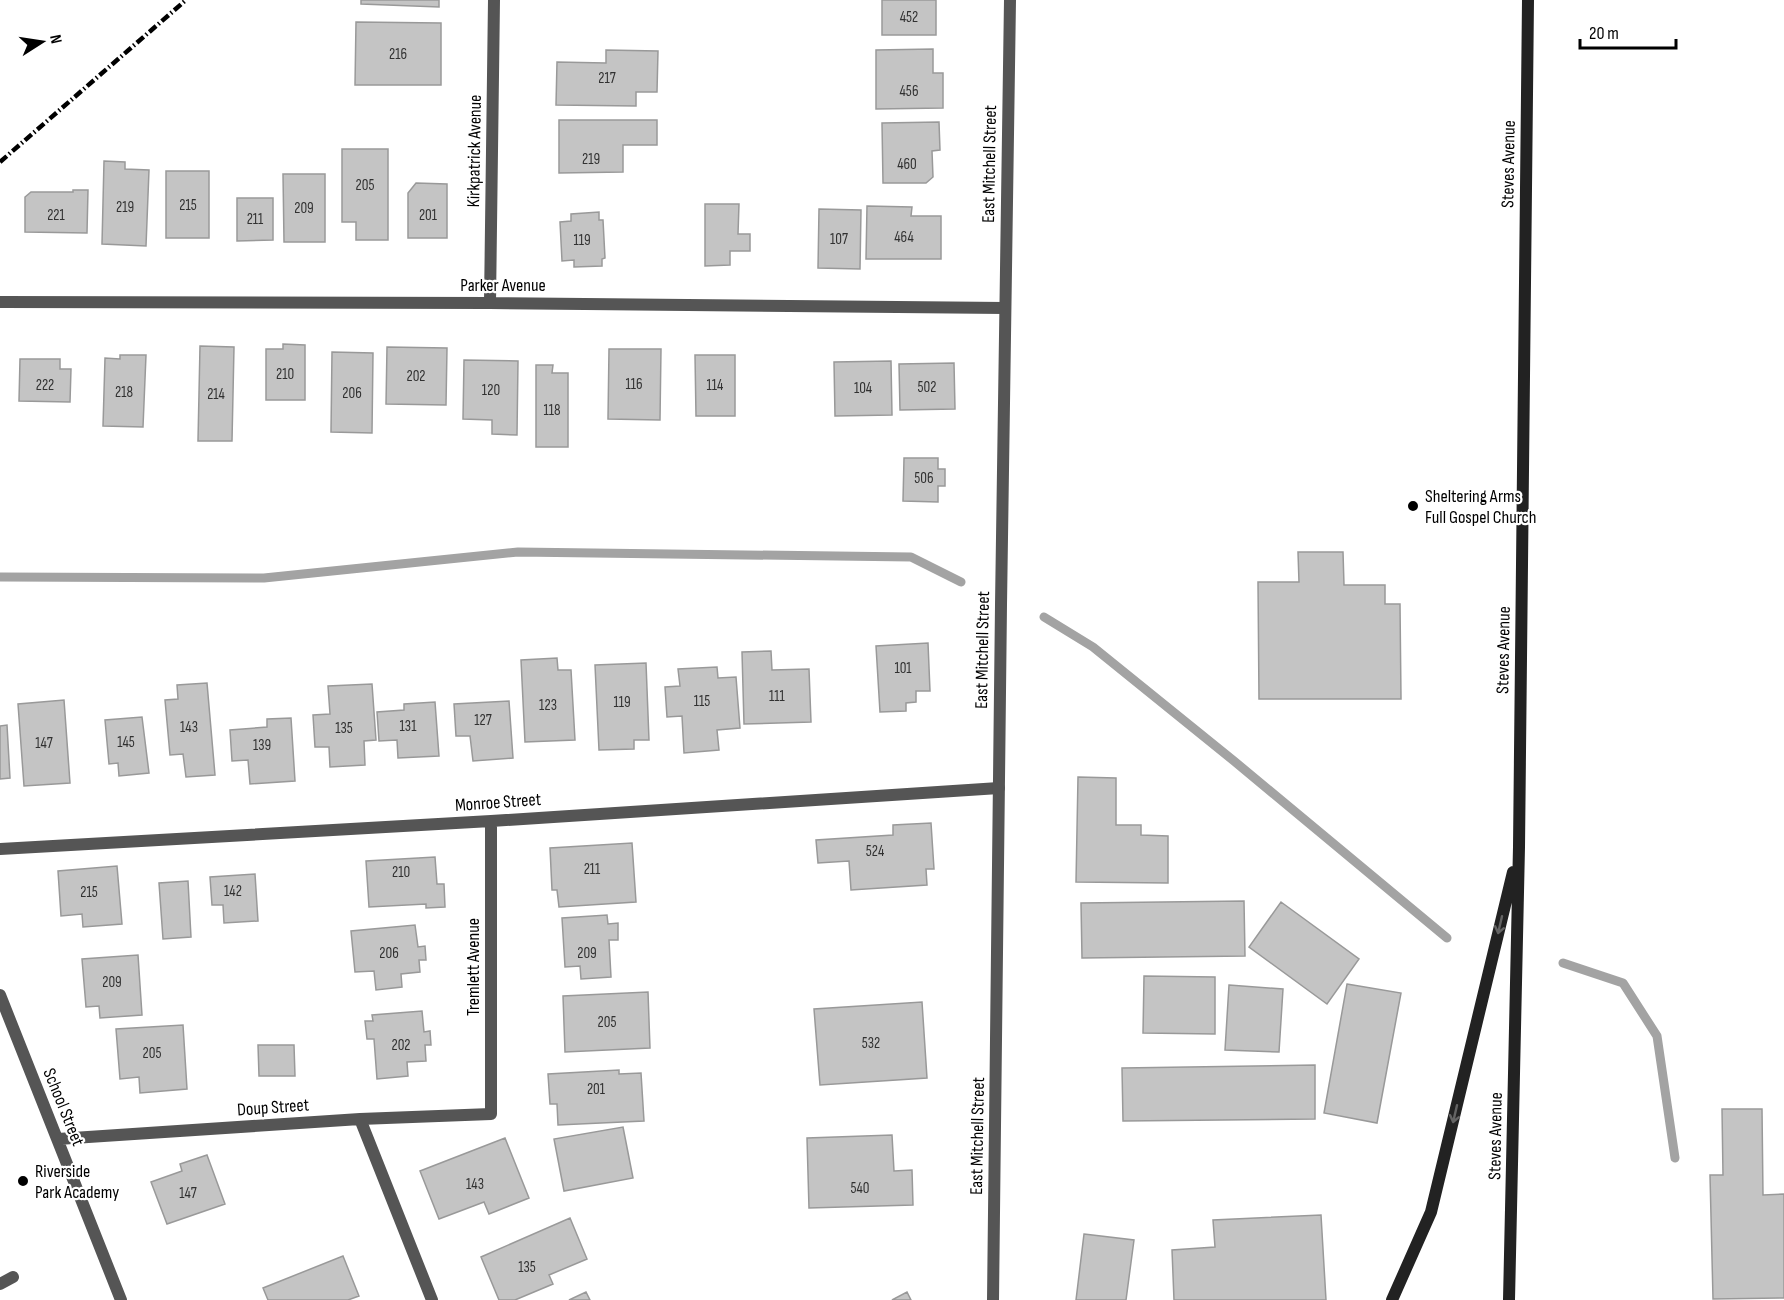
<svg xmlns="http://www.w3.org/2000/svg" width="1784" height="1300" font-family="'Sofia Sans Condensed',sans-serif">
<style>
.lines{fill:none;stroke-linecap:round;stroke-linejoin:round}
.stream{stroke:#a3a3a3;stroke-width:9}
.building{fill:#c4c4c4;stroke:#999;stroke-width:1.5}
.service{stroke:#555;stroke-width:12}
.minor{stroke:#555;stroke-width:12}
.tertiary{stroke:#555;stroke-width:12}
.secondary{stroke:#222;stroke-width:12}
.rail{stroke:#000;stroke-width:4.5;stroke-dasharray:9 3 1.5 3;stroke-linecap:butt}
.oneway{stroke:#646464}
.poi-dot{fill:#000;stroke:#fff;stroke-width:2}
.labels{text-anchor:middle;stroke-width:4.5;stroke-linejoin:round;paint-order:stroke}
.number-label{font-size:15px;fill:#313131}
.street-label{font-size:18px;fill:#000;stroke:#fff}
.poi-label{font-size:18px;fill:#000;stroke:#fff;text-anchor:start}
</style>
<rect width="100%" height="100%" fill="#fff"/>
<g class="lines">
<path class="stream" d="M 0,577 L 264,578 L 518,552 L 911,557 L 961,582
M 1044,617 L 1093,647 L 1234,761 L 1447,938
M 1563,963 L 1623,983 L 1657,1036 L 1675,1158"/>
</g>
<path class="building" d="M 361,0 L 439,0 L 439,7 L 361,4 Z
M 882,0 L 936,0 L 936,35 L 882,35 Z
M 356,22 L 441,23 L 441,85 L 355,85 Z
M 933,49 L 933,73 L 943,73 L 943,108 L 876,109 L 876,50 Z
M 606,50 L 658,51 L 657,92 L 636,92 L 636,106 L 556,105 L 557,62 L 606,63 Z
M 559,120 L 657,120 L 657,145 L 623,145 L 623,172 L 559,173 Z
M 939,122 L 940,150 L 932,151 L 933,177 L 926,183 L 883,183 L 882,123 Z
M 342,149 L 388,149 L 388,240 L 356,240 L 356,222 L 342,222 Z
M 104,161 L 125,162 L 125,169 L 149,170 L 146,246 L 102,244 Z
M 166,171 L 209,171 L 209,238 L 166,238 Z
M 283,174 L 325,174 L 325,242 L 284,242 Z
M 416,183 L 447,184 L 447,238 L 408,238 L 408,193 Z
M 73,190 L 88,190 L 87,233 L 25,232 L 25,197 L 31,192 L 73,192 Z
M 237,198 L 273,198 L 273,240 L 237,241 Z
M 705,204 L 739,204 L 738,234 L 750,234 L 750,251 L 730,251 L 730,265 L 705,266 Z
M 867,206 L 912,207 L 911,216 L 941,216 L 941,259 L 866,259 Z
M 819,209 L 861,210 L 860,269 L 818,268 Z
M 599,212 L 599,220 L 603,220 L 605,258 L 602,259 L 602,266 L 574,267 L 574,260 L 562,261 L 560,222 L 571,221 L 571,214 Z
M 283,344 L 305,345 L 305,400 L 266,400 L 266,349 L 283,349 Z
M 200,346 L 234,347 L 232,441 L 198,441 Z
M 387,347 L 447,348 L 446,405 L 386,404 Z
M 609,349 L 661,349 L 660,420 L 608,419 Z
M 332,352 L 373,353 L 372,433 L 331,432 Z
M 120,355 L 146,355 L 143,427 L 103,426 L 105,358 L 120,359 Z
M 695,355 L 735,355 L 735,416 L 696,416 Z
M 20,359 L 60,359 L 60,369 L 71,369 L 70,402 L 19,401 Z
M 464,360 L 518,361 L 517,435 L 492,434 L 492,420 L 463,419 Z
M 891,361 L 892,415 L 835,416 L 834,362 Z
M 954,363 L 955,409 L 900,410 L 899,364 Z
M 536,365 L 553,365 L 552,373 L 568,373 L 568,447 L 536,447 Z
M 904,458 L 938,458 L 938,469 L 945,469 L 945,486 L 938,486 L 938,502 L 903,501 Z
M 1298,552 L 1343,552 L 1344,585 L 1385,585 L 1385,604 L 1400,604 L 1401,699 L 1259,699 L 1258,582 L 1299,582 Z
M 928,643 L 930,691 L 916,691 L 916,702 L 906,703 L 906,711 L 880,712 L 876,646 Z
M 771,651 L 772,670 L 809,669 L 811,722 L 744,724 L 742,652 Z
M 557,658 L 558,670 L 571,670 L 575,740 L 525,742 L 521,660 Z
M 646,663 L 649,740 L 634,740 L 634,749 L 599,750 L 595,665 Z
M 717,667 L 718,678 L 736,677 L 740,728 L 717,730 L 719,750 L 684,753 L 682,716 L 667,717 L 665,687 L 680,686 L 678,669 Z
M 207,683 L 215,775 L 186,777 L 183,754 L 170,755 L 165,700 L 178,699 L 177,685 Z
M 372,684 L 376,740 L 364,741 L 365,765 L 330,767 L 329,747 L 315,747 L 313,715 L 330,714 L 328,686 Z
M 64,700 L 70,783 L 24,786 L 18,704 Z
M 509,701 L 513,758 L 473,761 L 470,736 L 456,736 L 454,704 Z
M 435,702 L 439,756 L 398,758 L 397,740 L 379,741 L 377,712 L 404,710 L 404,704 Z
M 142,717 L 149,773 L 119,776 L 118,763 L 109,764 L 105,720 Z
M 291,718 L 295,781 L 250,784 L 248,760 L 232,761 L 230,730 L 267,727 L 267,719 Z
M 7,725 L 10,778 L 0,779 L 0,726 Z
M 1078,777 L 1116,778 L 1116,825 L 1141,825 L 1141,835 L 1168,836 L 1168,883 L 1076,882 Z
M 931,823 L 934,869 L 926,869 L 927,885 L 851,890 L 849,861 L 818,863 L 816,840 L 893,835 L 893,825 Z
M 632,843 L 636,902 L 559,907 L 557,890 L 552,890 L 550,848 Z
M 435,857 L 437,884 L 444,884 L 445,907 L 426,908 L 426,904 L 369,907 L 366,861 Z
M 117,866 L 122,924 L 83,927 L 82,914 L 61,916 L 58,871 Z
M 255,874 L 258,921 L 224,923 L 223,905 L 212,905 L 210,877 Z
M 188,881 L 191,937 L 163,939 L 159,883 Z
M 1244,901 L 1245,956 L 1082,958 L 1081,903 Z
M 1281,902 L 1359,959 L 1327,1004 L 1249,947 Z
M 607,915 L 608,924 L 618,923 L 618,940 L 609,940 L 611,977 L 581,979 L 580,966 L 565,967 L 562,918 Z
M 415,925 L 418,947 L 425,946 L 426,960 L 419,960 L 420,972 L 401,974 L 402,987 L 376,990 L 374,971 L 355,972 L 351,931 Z
M 138,955 L 142,1015 L 100,1018 L 99,1006 L 86,1007 L 82,959 Z
M 1144,976 L 1215,977 L 1215,1034 L 1143,1033 Z
M 1347,984 L 1401,993 L 1377,1123 L 1324,1113 Z
M 1229,985 L 1283,989 L 1279,1052 L 1225,1050 Z
M 648,992 L 650,1048 L 565,1052 L 563,996 Z
M 922,1002 L 927,1078 L 820,1085 L 814,1009 Z
M 422,1011 L 424,1032 L 430,1031 L 431,1045 L 425,1045 L 426,1061 L 407,1062 L 408,1076 L 377,1079 L 374,1039 L 367,1039 L 365,1021 L 373,1021 L 372,1015 Z
M 183,1025 L 187,1089 L 140,1093 L 139,1077 L 120,1079 L 116,1029 Z
M 258,1045 L 294,1045 L 295,1076 L 259,1076 Z
M 1315,1065 L 1315,1119 L 1123,1121 L 1122,1068 Z
M 619,1070 L 619,1074 L 641,1073 L 644,1121 L 558,1125 L 557,1104 L 550,1104 L 548,1074 Z
M 1722,1109 L 1762,1109 L 1763,1195 L 1784,1194 L 1784,1298 L 1713,1299 L 1710,1175 L 1723,1175 Z
M 623,1127 L 633,1178 L 564,1191 L 554,1139 Z
M 892,1135 L 894,1171 L 912,1170 L 913,1205 L 809,1208 L 807,1138 Z
M 505,1138 L 529,1198 L 489,1214 L 484,1202 L 439,1219 L 420,1171 Z
M 207,1155 L 225,1204 L 167,1224 L 151,1182 L 182,1171 L 180,1164 Z
M 1321,1215 L 1326,1300 L 1174,1300 L 1172,1250 L 1215,1247 L 1213,1220 Z
M 570,1218 L 587,1259 L 549,1275 L 553,1284 L 515,1300 L 499,1300 L 481,1257 Z
M 1084,1234 L 1134,1240 L 1126,1300 L 1076,1300 Z
M 343,1256 L 359,1296 L 348,1300 L 268,1300 L 263,1288 Z
M 586,1292 L 590,1300 L 569,1300 Z
M 907,1292 L 911,1300 L 892,1300 Z"/>
<g class="lines">
<path class="service" d="M 0,1284 L 13,1277"/>
<path class="minor" d="M 0,302 L 490,303 L 1005,308
M 490,303 L 494,0
M 0,849 L 491,821 L 999,788
M 0,995 L 121,1300
M 360,1119 L 432,1300
M 58,1139 L 360,1119 L 491,1114 L 491,821"/>
<path class="tertiary" d="M 993,1300 L 1001,605 L 1010,0"/>
<path class="secondary" d="M 1392,1300 L 1431,1212 L 1513,872
M 1509,1300 L 1519,847 L 1528,0"/>
<path class="rail" d="M 0,162 L 186,0"/>
</g>
<defs><path id="oneway-shaft" d="M-6 0H5M1.5-3L5.5 0L1.5 3" fill="none" stroke-width="1.6" stroke-linecap="round" stroke-linejoin="round" transform="scale(1.5)"/></defs>
<g class="oneway">
<use href="#oneway-shaft" transform="translate(1500 925) rotate(103)"/>
<use href="#oneway-shaft" transform="translate(1455 1114) rotate(103)"/>
</g>
<g class="poi-dot">
<circle cx="1413" cy="506" r="6"/>
<circle cx="23" cy="1181" r="6"/>
</g>
<g class="labels">
<g class="number-label">
<text x="909" y="22">452</text>
<text x="398" y="59">216</text>
<text x="607" y="83">217</text>
<text x="909" y="96">456</text>
<text x="591" y="164">219</text>
<text x="907" y="169">460</text>
<text x="365" y="190">205</text>
<text x="188" y="210">215</text>
<text x="125" y="212">219</text>
<text x="304" y="213">209</text>
<text x="56" y="220">221</text>
<text x="428" y="220">201</text>
<text x="255" y="224">211</text>
<text x="904" y="242">464</text>
<text x="839" y="244">107</text>
<text x="582" y="245">119</text>
<text x="285" y="379">210</text>
<text x="416" y="381">202</text>
<text x="634" y="389">116</text>
<text x="45" y="390">222</text>
<text x="715" y="390">114</text>
<text x="927" y="392">502</text>
<text x="863" y="393">104</text>
<text x="491" y="395">120</text>
<text x="124" y="397">218</text>
<text x="352" y="398">206</text>
<text x="216" y="399">214</text>
<text x="552" y="415">118</text>
<text x="924" y="483">506</text>
<text x="903" y="673">101</text>
<text x="777" y="701">111</text>
<text x="702" y="706">115</text>
<text x="622" y="707">119</text>
<text x="548" y="710">123</text>
<text x="483" y="725">127</text>
<text x="408" y="731">131</text>
<text x="189" y="732">143</text>
<text x="344" y="733">135</text>
<text x="126" y="747">145</text>
<text x="44" y="748">147</text>
<text x="262" y="750">139</text>
<text x="875" y="856">524</text>
<text x="592" y="874">211</text>
<text x="401" y="877">210</text>
<text x="233" y="896">142</text>
<text x="89" y="897">215</text>
<text x="389" y="958">206</text>
<text x="587" y="958">209</text>
<text x="112" y="987">209</text>
<text x="607" y="1027">205</text>
<text x="871" y="1048">532</text>
<text x="401" y="1050">202</text>
<text x="152" y="1058">205</text>
<text x="596" y="1094">201</text>
<text x="475" y="1189">143</text>
<text x="860" y="1193">540</text>
<text x="188" y="1198">147</text>
<text x="527" y="1272">135</text>
</g>
<g class="street-label">
<text transform="translate(474 151) rotate(-89)" y="6">Kirkpatrick Avenue</text>
<text transform="translate(989 164) rotate(-89)" y="6">East Mitchell Street</text>
<text transform="translate(1508 164) rotate(-89)" y="6">Steves Avenue</text>
<text x="503" y="291">Parker Avenue</text>
<text transform="translate(982 650) rotate(-89)" y="6">East Mitchell Street</text>
<text transform="translate(1503 650) rotate(-89)" y="6">Steves Avenue</text>
<text transform="translate(498 802) rotate(-4)" y="6">Monroe Street</text>
<text transform="translate(473 967) rotate(-90)" y="6">Tremlett Avenue</text>
<text transform="translate(64 1107) rotate(68)" y="6">School Street</text>
<text transform="translate(273 1107) rotate(-4)" y="6">Doup Street</text>
<text transform="translate(977 1136) rotate(-89)" y="6">East Mitchell Street</text>
<text transform="translate(1495 1136) rotate(-89)" y="6">Steves Avenue</text>
</g>
<g class="poi-label">
<text x="1425" y="502">Sheltering Arms<tspan x="1425" dy="21">Full Gospel Church</tspan></text>
<text x="35" y="1177">Riverside<tspan x="35" dy="21">Park Academy</tspan></text>
</g>
</g>
<g transform="translate(42 42) rotate(78)" stroke="#ffffff" stroke-width="4.5" paint-order="stroke">
<path d="M0-4.5L10 22L0 15L-10 22Z" fill="#000000"/>
<text y="-9" font-size="16" font-weight="bold" text-anchor="middle" fill="#000000">N</text>
</g>
<path d="M1580 39v9h96v-9" fill="none" stroke="#000000" stroke-width="3"/>
<text x="1589" y="39" font-size="18" fill="#000000" stroke="#ffffff" stroke-width="4.5" paint-order="stroke">20 m</text>
</svg>
